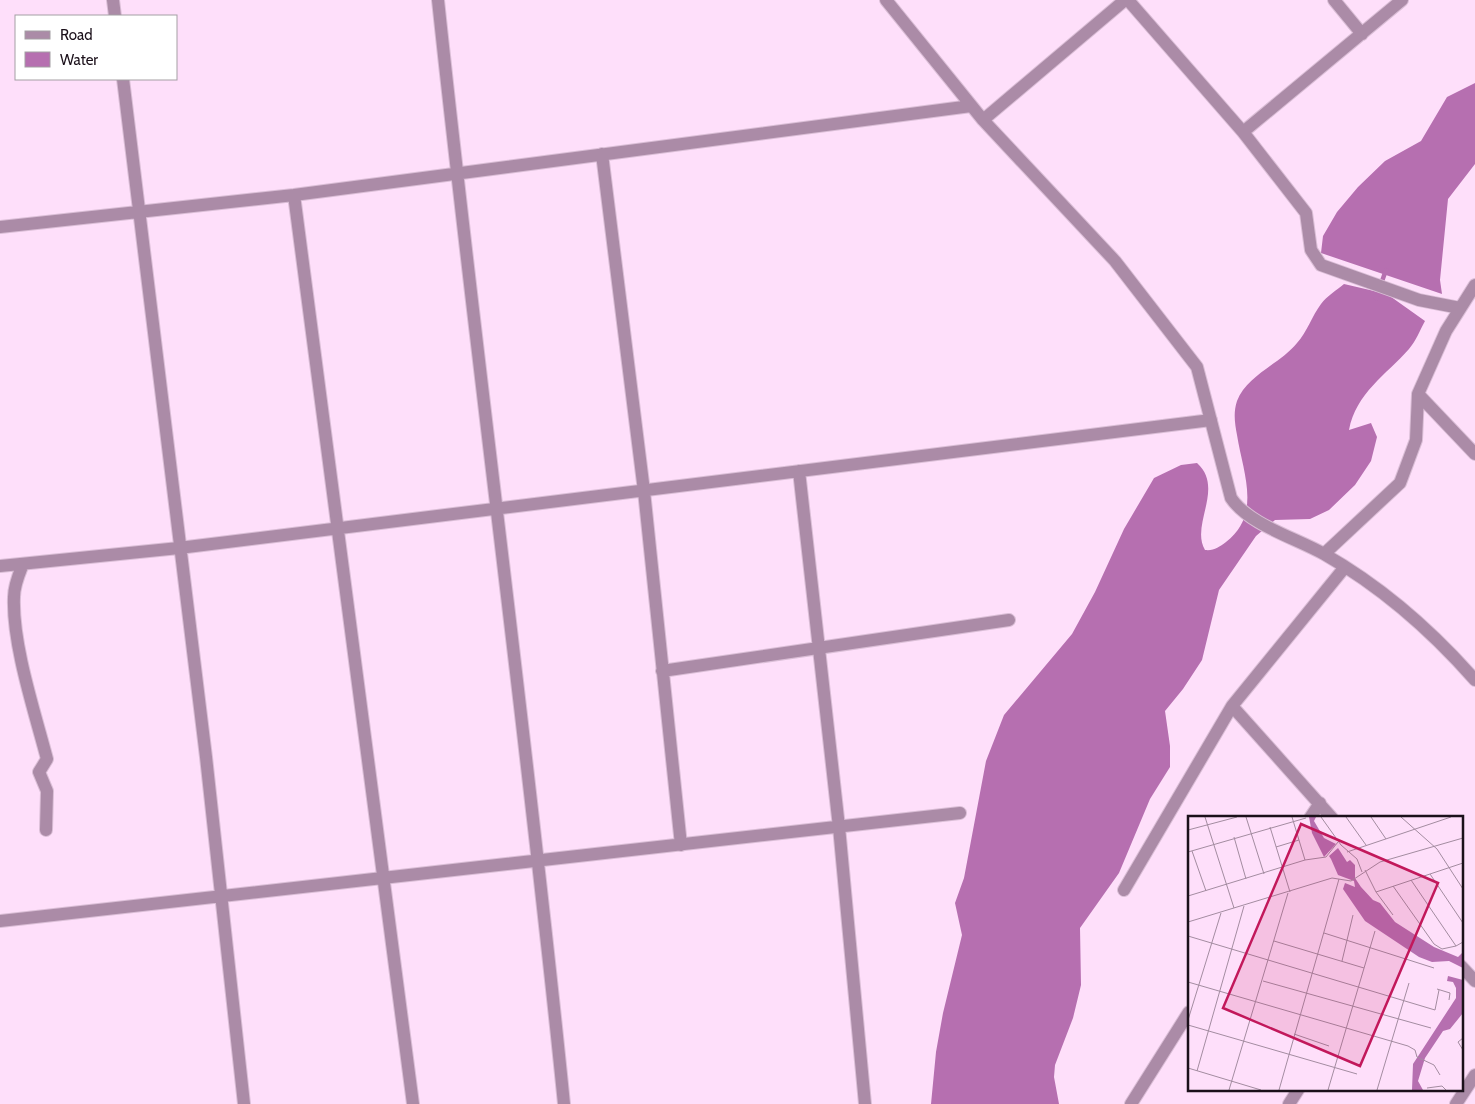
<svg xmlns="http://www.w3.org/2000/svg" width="1475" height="1104" font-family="Cabin,sans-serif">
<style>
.water{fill:#b66fb0}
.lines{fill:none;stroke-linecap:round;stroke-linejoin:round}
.stream{stroke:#b66fb0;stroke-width:4.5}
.street-casing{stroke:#dabed6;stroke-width:14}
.street{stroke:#ab8ba7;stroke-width:12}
.inset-road{fill:none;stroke:#a38ca0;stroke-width:1}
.view{fill:#c2185b;fill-opacity:0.15;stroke:#c2185b;stroke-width:2.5}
.inset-edge{fill:none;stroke:#1b101a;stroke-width:2.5}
</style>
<rect width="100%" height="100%" fill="#fedffa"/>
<path class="water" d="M 1475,83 L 1475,164 L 1448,199 L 1440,280 L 1442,294 L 1321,253 L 1323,236 L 1337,212 L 1358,187 L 1385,161 L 1421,141 L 1447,97 Z
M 1344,284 L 1387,294 L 1425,321 C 1420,330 1416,341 1409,349 C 1386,375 1356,393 1349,430 L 1371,423 L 1377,437 L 1371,461 L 1355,485 L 1329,510 L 1310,519 L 1275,520 L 1256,536 L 1219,590 L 1202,660 L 1183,689 L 1165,711 L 1170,746 L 1170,767 L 1150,799 L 1119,873 L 1080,928 L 1081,985 L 1073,1018 L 1055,1065 L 1054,1077 L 1059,1104 L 931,1104 L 936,1052 L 943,1013 L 962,935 L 955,903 L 964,878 L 986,761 L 1004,715 L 1072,634 L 1095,592 L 1124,529 L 1154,478 L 1181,465 L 1197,463 C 1225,488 1190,525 1205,550 C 1214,551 1219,547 1226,542 C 1262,514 1243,473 1237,435 C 1235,424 1233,413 1237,401 C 1247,375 1280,364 1297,343 C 1307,332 1312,316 1321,304 C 1327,296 1337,290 1344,284 Z"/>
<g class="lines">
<path class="stream" d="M 1376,298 L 1386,270"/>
<g class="street-casing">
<path id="street" d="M 113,0 L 115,16
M 438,0 C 477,368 527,735 564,1104
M 886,0 L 983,120 L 1115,261 L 1197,367 L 1231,498 C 1249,525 1296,538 1324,554 C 1382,587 1431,630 1475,680
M 1128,0 L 1243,132 L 1306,213 L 1311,250 L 1321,265 L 1419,300 L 1460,308
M 1334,0 L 1362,34
M 123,79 L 206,757 L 244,1104
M 983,120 L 1125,0
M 1243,132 L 1402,0
M 602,154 L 644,491 L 681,845
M 294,195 L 413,1104
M 0,227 L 294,195 L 971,106
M 1418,394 L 1475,454
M 799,471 L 839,827 L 865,1104
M 1324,554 L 1400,483 L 1416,440 L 1418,394 L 1446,331 L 1475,285
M 23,564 C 19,574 14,585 14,597 C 12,644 35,713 47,759 L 39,772 L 47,791 L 46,830
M 0,566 L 179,548 L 1211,420
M 662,671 L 1009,620
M 1310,818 L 1320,803
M 1332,818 L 1232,706 L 1345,567
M 1124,890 L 1232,706
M 0,921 L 960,813
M 1461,966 L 1475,981
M 1131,1104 L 1189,1012
M 1289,1104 L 1298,1090
M 1456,1104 L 1475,1075"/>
</g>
<use href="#street" class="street"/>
</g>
<g transform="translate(1188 816)">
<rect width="275" height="275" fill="#fedffa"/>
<path d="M 121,1 L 128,1 L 126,5 L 136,22 L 148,28 L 136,41 L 124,17 ZM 150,32 L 159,46 L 162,44 L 167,49 L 167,62 L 173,71 L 185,84 L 192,87 L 207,106 L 246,131 L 270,141 L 275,136 L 275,152 L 261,145 L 244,146 L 231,141 L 177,105 L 155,73 L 157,67 L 167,71 L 166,65 L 150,59 L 143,43 L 141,40 ZM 260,160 L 275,164 L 275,197 L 262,213 L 255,215 L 237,242 L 230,265 L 235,274 L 224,274 L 225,248 L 268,182 L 268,172 L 265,166 L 259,165 Z" fill="#b66fb0"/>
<path class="inset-road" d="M 17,1 L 46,92M 58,1 L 76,58M 104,1 L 117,44M 133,1 L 153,29 L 169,43 L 174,56M 158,1 L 178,29M 183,1 L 198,23M 213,1 L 249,33 L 275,73M 82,11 L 102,76M 0,14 L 49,1M 46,21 L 58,63M 88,31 L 111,24M 4,35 L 18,75M 0,36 L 118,2M 159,36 L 263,1M 177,54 L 188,76 L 275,47M 242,58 L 275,107M 223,64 L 268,130 L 275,126M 205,70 L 246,128 L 254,133 L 268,130M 188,76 L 205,99M 0,80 L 117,44 L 138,41 L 150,26M 0,106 L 144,62 L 163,65 L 192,46 L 275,22M 136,117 L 246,152M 0,120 L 247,194 L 251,174M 86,125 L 176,152M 154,145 L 165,99M 75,165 L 243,212M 0,166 L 220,230 L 227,234 L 229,241 L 246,249 L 252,259M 249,173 L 262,177 L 261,184M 0,204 L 33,97M 0,209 L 169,258M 106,218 L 141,230M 275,222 L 270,226 L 275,234M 0,252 L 73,274M 9,255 L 56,90M 239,272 L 254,270 L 258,274M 41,274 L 100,77M 91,274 L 151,63M 140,274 L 187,115M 189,274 L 221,167"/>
<path class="view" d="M 113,8 L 250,67 L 172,250 L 35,192 Z"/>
<rect width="275" height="275" class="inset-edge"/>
</g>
<rect x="15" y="15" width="162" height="65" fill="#ffffff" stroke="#a49fa3"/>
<rect x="25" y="31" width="25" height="8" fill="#ab8ba7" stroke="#a49fa3"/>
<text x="60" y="40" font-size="15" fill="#1b101a">Road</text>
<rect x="25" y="52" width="25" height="15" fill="#b66fb0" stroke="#a49fa3"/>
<text x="60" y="65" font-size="15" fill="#1b101a">Water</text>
</svg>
